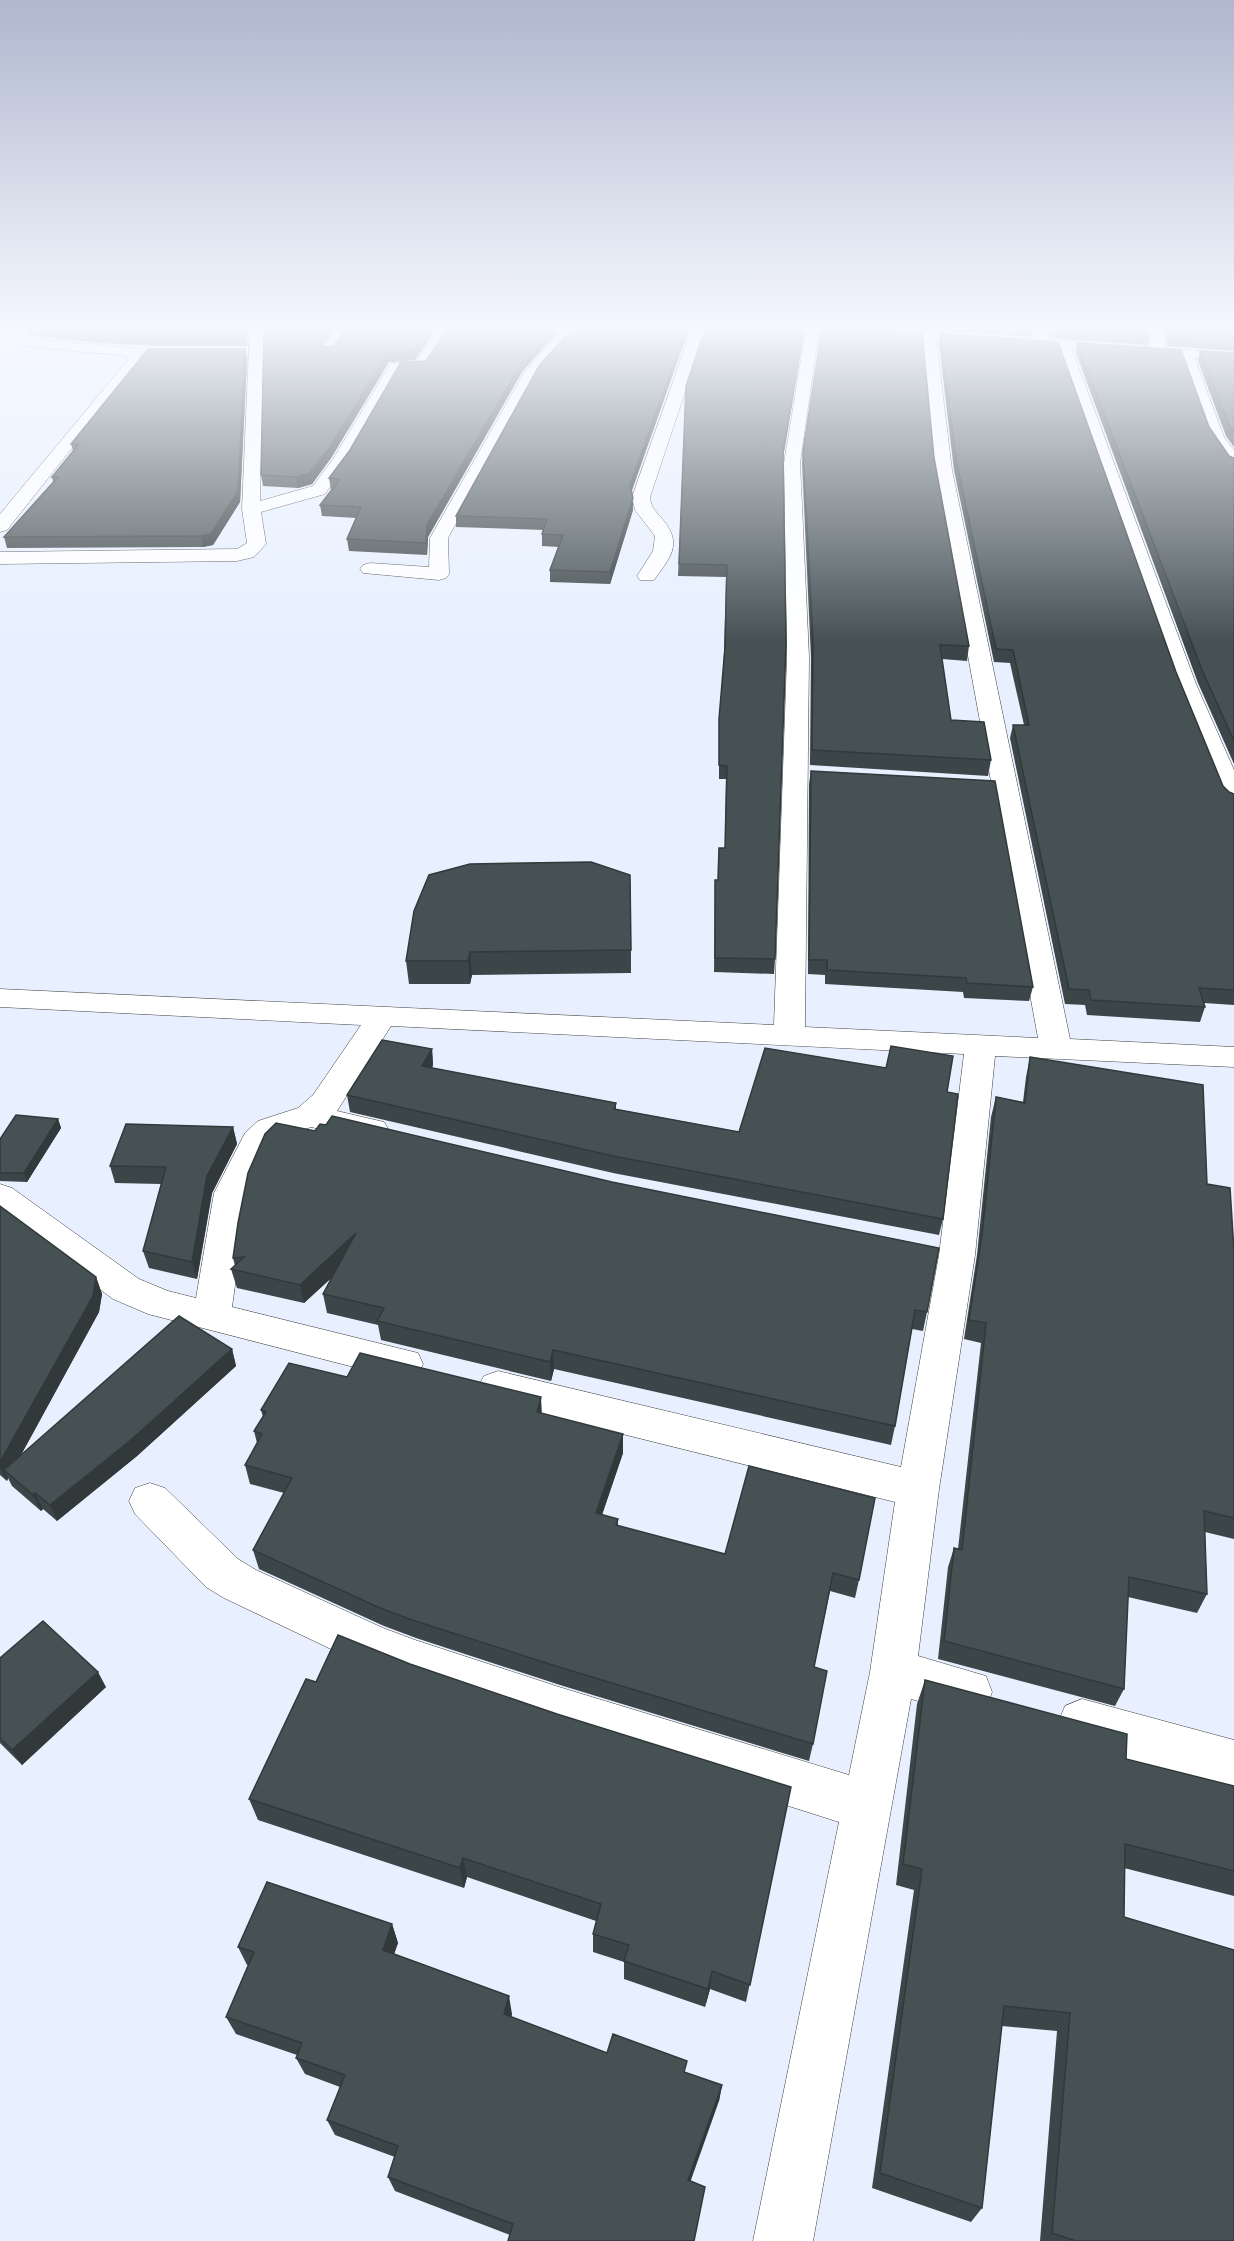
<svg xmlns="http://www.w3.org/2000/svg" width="1234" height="2241" font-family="'IBM Plex Serif',serif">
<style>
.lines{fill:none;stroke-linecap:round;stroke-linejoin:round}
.minor-casing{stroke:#3e3e3e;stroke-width:1}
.tertiary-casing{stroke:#3e3e3e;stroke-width:1}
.minor{fill:#fff;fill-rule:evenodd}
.tertiary{fill:#fff;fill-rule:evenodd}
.wall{fill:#3c4648}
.shaded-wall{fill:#31393b}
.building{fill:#465154;stroke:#31393b;stroke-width:1.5}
</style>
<rect width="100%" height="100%" fill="#e8f0ff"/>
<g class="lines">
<g class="minor-casing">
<path id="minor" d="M 14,329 L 28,329 L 26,336 L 33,339 L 133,348 L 138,349 L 142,360 L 7,530 L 0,532 L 0,514 L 128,360 L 127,356 L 25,346 L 11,338 Z
M 250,329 L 264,329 L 260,501 L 313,486 L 333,459 L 391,363 L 416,362 L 439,329 L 453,329 L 425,369 L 401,370 L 349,460 L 325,494 L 261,512 L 266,544 L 254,557 L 237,561 L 0,564 L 0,552 L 237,549 L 247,543 L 242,509 Z
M 338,329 L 352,329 L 333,354 L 323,354 L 321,351 Z
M 563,329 L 578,329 L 537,375 L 448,538 L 449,574 L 446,578 L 439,580 L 363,573 L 360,569 L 363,565 L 370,563 L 429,567 L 430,538 L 524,373 Z
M 692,329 L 706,329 L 650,497 C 651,508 657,513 664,521 C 683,545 669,559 654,580 L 640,580 L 637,576 L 653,551 L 655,536 L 635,510 L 632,497 Z
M 819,329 L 800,463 L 809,657 L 805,1027 L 1038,1038 L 934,470 L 922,338 L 930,329 L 946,329 L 936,339 L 952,470 L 1070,1039 L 1234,1047 L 1234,1067 L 995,1056 L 975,1255 L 939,1489 L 918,1656 L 986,1676 L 992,1692 L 986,1708 L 969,1715 L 911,1699 L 813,2241 L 753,2241 L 839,1822 L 559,1733 L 415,1684 L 356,1661 L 224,1598 L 206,1587 L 135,1514 L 129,1501 L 135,1488 L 150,1483 L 165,1488 L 238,1559 L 256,1570 L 383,1628 L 415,1640 L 559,1687 L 849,1775 L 870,1672 L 895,1502 L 498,1403 L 484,1398 L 478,1387 L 484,1376 L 498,1371 L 901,1467 L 939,1255 L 964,1054 L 391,1026 L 337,1111 L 384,1122 L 389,1130 L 384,1138 L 372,1141 L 311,1127 L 282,1137 L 271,1148 L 248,1193 L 232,1307 L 418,1353 L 423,1364 L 418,1375 L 404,1380 L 148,1314 L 113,1299 L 0,1215 L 0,1184 L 12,1188 L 139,1279 L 168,1291 L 196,1298 L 214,1193 L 245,1133 L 258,1121 L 298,1108 L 313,1095 L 361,1025 L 0,1007 L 0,989 L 774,1025 L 787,657 L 784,463 L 806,330 Z
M 1035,329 L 1049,329 L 1048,338 L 1069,344 L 1071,347 L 1196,684 L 1234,770 L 1234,807 L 1225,804 L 1221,799 L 1174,684 L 1058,350 L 1036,343 L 1034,340 Z
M 1149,329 L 1163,329 L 1165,352 L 1163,355 L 1153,355 L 1151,352 Z
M 1186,350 L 1193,354 L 1224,437 L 1234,450 L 1234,467 L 1228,466 L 1208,437 L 1179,354 Z
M 1082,1699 L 1234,1740 L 1234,1788 L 1082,1747 L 1065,1740 L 1058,1723 L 1065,1706 Z"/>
</g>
<g class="tertiary-casing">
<path id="tertiary" d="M 800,329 L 877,329 L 1234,353 L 1234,361 L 807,333 Z"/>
</g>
<use href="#minor" class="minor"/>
<use href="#tertiary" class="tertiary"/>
</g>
<path class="wall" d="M 28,329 L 248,329 L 247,346 L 160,346 L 99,343 L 29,335 Z
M 264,329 L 335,329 L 322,346 L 334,346 L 346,329 L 436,329 L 415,360 L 389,362 L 331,458 L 312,484 L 298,488 L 263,486 L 261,475 Z
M 448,329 L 560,329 L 522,372 L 428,537 L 427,555 L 349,551 L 347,539 L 356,518 L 322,516 L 320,505 L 332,490 L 331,490 L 329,478 L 426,361 Z
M 705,329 L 804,329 L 783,458 L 775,959 L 774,974 L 714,972 L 715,880 L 718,880 L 725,848 L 726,779 L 719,779 L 719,732 L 724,654 L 726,577 L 678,576 L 686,386 Z
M 947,329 L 1033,329 L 1032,337 L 947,331 Z
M 1051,329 L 1150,329 L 1150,336 L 1148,345 L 1060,339 L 1050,336 Z
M 1165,329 L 1234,329 L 1234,351 L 1167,346 Z
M 940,334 L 1176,672 L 1223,786 L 1229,792 L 1234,794 L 1234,1005 L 1204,1003 L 1205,1007 L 1200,1022 L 1087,1015 L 1085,1005 L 1065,1004 L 1010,738 L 1013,725 L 1024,725 L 1010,663 L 994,662 L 954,470 L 939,344 Z
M 1077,343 L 1209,427 L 1229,456 L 1234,458 L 1234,764 L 1198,683 L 1076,353 Z
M 245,349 L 247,358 L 240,502 L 213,545 L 203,547 L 7,548 L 4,537 L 53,482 L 52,477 L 73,451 L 71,444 Z
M 1200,351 L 1234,353 L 1234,447 L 1226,436 L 1198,361 Z
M 679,357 L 631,492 L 633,510 L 610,584 L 550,582 L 550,570 L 559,547 L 542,546 L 542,534 L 543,530 L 456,527 L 456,516 Z
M 803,451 L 934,458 L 969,646 L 967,661 L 942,659 L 951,720 L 991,760 L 988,776 L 810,765 L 811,657 L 802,463 Z
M 811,771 L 1033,987 L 1029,1001 L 964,998 L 963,992 L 825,984 L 825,975 L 808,974 L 809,784 Z
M 414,911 L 631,950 L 631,973 L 472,975 L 470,984 L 409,984 L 406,961 Z
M 432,1049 L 433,1065 L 432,1068 L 616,1103 L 616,1109 L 739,1132 L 947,1092 L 943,1219 L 939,1235 L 613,1173 L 350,1112 L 347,1095 Z
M 1030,1057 L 1207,1184 L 1234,1251 L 1234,1539 L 1205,1532 L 1207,1594 L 1197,1613 L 1128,1597 L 1124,1689 L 1115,1706 L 938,1659 L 948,1567 L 954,1548 L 958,1549 L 981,1343 L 964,1339 L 977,1255 L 991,1117 L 996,1097 L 1023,1102 L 1026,1077 Z
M 58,1119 L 61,1128 L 27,1182 L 0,1181 L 0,1139 Z
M 233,1127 L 237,1144 L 212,1193 L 197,1279 L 149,1268 L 143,1251 L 161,1184 L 115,1183 L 110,1166 Z
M 248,1173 L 927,1312 L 923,1331 L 912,1329 L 895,1426 L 891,1445 L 554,1369 L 551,1381 L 381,1340 L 378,1325 L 327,1313 L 323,1294 L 331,1278 L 304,1303 L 237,1288 L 231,1269 L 235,1266 L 233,1258 Z
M 0,1206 L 96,1277 L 102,1294 L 99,1312 L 21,1455 L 232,1349 L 236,1366 L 137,1456 L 57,1521 L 43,1509 L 41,1511 L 12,1486 L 8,1478 L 7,1481 L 0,1475 Z
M 347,1377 L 542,1413 L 623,1453 L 602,1515 L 618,1519 L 618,1526 L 725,1554 L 749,1466 L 859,1580 L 855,1598 L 830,1591 L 814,1667 L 813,1744 L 809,1761 L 560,1685 L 416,1638 L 384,1626 L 259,1569 L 253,1550 L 284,1493 L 250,1484 L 245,1465 L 257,1443 L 254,1431 L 263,1417 L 261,1410 Z
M 0,1658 L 106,1687 L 22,1765 L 0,1743 Z
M 410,1664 L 557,1714 L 791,1787 L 746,2002 L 710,1989 L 705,2007 L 624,1979 L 624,1962 L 593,1952 L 593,1934 L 596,1921 L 467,1877 L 464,1888 L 258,1820 L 249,1799 L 316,1682 Z
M 925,1680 L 1126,1759 L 1234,1786 L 1234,1896 L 1124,1868 L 1124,1917 L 1234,2241 L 1040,2241 L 1057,2031 L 1002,2026 L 982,2208 L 971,2222 L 872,2188 L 914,1890 L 896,1885 L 917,1704 Z
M 392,1924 L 398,1943 L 394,1954 L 512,2014 L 511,2017 L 607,2053 L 685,2073 L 722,2085 L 719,2101 L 510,2235 L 395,2191 L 388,2177 L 395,2157 L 335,2135 L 327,2120 L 340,2087 L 305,2074 L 296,2058 L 297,2055 L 236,2034 L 226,2017 L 249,1965 L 247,1965 L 238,1947 Z"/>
<path class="shaded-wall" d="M 246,329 L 248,329 L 247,346 L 245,336 Z
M 326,329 L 335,329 L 319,350 L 318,340 Z
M 429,329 L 436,329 L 415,360 L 389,362 L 331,458 L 312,484 L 298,488 L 296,477 L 388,352 Z
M 551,329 L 560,329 L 522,372 L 428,537 L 427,555 L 426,543 L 427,525 L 522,362 Z
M 686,329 L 690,329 L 679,357 L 630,496 L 630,485 L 679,348 Z
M 804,329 L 804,334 L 782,463 L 783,452 Z
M 245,349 L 247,358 L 240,502 L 213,545 L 203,547 L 201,536 Z
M 633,498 L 633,510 L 610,584 L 610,572 Z
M 470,952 L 472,975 L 470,984 L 468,961 Z
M 432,1049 L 433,1065 L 424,1083 L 422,1066 Z
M 58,1119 L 61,1128 L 27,1182 L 24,1173 Z
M 233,1127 L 237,1144 L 212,1193 L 197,1279 L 192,1262 L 207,1176 Z
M 356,1233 L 360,1252 L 304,1303 L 300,1285 Z
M 96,1277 L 102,1294 L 99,1312 L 10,1475 L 4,1470 L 8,1478 L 7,1481 L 0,1468 L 0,1462 Z
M 232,1349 L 236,1366 L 137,1456 L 57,1521 L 50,1505 Z
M 553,1350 L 554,1369 L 551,1381 L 550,1362 Z
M 541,1397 L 542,1416 L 537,1412 Z
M 623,1434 L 623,1453 L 596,1532 L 596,1513 Z
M 35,1493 L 43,1509 L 41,1511 L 33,1495 Z
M 98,1672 L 106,1687 L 22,1765 L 12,1750 Z
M 463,1858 L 467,1877 L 464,1888 L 460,1868 Z
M 392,1924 L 398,1943 L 389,1968 L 383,1950 Z
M 712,1971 L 710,1989 L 705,2007 L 708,1989 Z
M 509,1996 L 512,2014 L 507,2031 L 504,2014 Z
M 722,2085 L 719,2101 L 686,2194 L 688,2180 Z"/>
<path class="building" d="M 61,329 L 246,329 L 245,336 L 158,336 L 97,333 Z
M 264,329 L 326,329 L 318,340 L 320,346 L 334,346 L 346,329 L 429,329 L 414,350 L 388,352 L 330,447 L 310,473 L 296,477 L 261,475 Z
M 448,329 L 551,329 L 522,362 L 427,525 L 426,543 L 347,539 L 361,507 L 320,505 L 340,479 L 329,478 L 350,450 L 401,362 L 426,361 Z
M 572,329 L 686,329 L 679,348 L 630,485 L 633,498 L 610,572 L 550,570 L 563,535 L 542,534 L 547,519 L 456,516 L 539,366 Z
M 705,329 L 804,329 L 783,452 L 786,644 L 775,959 L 715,958 L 715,880 L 718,880 L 719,848 L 725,848 L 727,766 L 719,765 L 719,719 L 725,647 L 727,565 L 679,564 L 686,386 Z
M 822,329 L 882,329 L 922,332 L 934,458 L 969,646 L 940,645 L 951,720 L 984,722 L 991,760 L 812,750 L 813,643 L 803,451 Z
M 1061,329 L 1150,329 L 1150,336 L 1062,330 Z
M 1168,329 L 1234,329 L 1234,341 L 1169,337 Z
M 940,334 L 1058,342 L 1176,672 L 1223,786 L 1229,792 L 1234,794 L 1234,990 L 1199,988 L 1205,1007 L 1091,1000 L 1089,990 L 1069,989 L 1013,725 L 1029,725 L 1013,650 L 996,649 L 956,459 Z
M 1077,343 L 1181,350 L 1209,427 L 1229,456 L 1234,458 L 1234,741 L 1202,670 Z
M 148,349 L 245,349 L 238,491 L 211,534 L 201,536 L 4,537 L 58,477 L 52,477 L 79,444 L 71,444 Z
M 1200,351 L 1234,353 L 1234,432 L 1229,425 Z
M 811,771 L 995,781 L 1033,987 L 967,983 L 966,978 L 827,970 L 827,960 L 809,960 Z
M 591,862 L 630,875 L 631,950 L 470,952 L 468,961 L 406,961 L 414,911 L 429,875 L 470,864 Z
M 382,1040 L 432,1049 L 422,1066 L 616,1103 L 614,1109 L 739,1132 L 765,1048 L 886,1068 L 891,1046 L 953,1056 L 947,1092 L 958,1094 L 943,1219 L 613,1156 L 347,1095 Z
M 1030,1057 L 1203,1085 L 1207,1184 L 1230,1188 L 1234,1251 L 1234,1518 L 1204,1511 L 1207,1594 L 1129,1577 L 1124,1689 L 944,1641 L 954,1548 L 962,1550 L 986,1323 L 969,1320 L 982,1235 L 996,1097 L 1025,1103 Z
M 16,1115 L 58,1119 L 24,1173 L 0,1173 L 0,1139 Z
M 332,1116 L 612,1182 L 939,1248 L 927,1312 L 915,1310 L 895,1426 L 553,1350 L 550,1362 L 377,1321 L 384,1308 L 323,1294 L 356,1233 L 300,1285 L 231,1269 L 244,1257 L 233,1258 L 238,1223 L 248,1173 L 265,1134 L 276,1123 L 315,1131 L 320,1124 L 326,1125 Z
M 126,1124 L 233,1127 L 207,1176 L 192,1262 L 143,1251 L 166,1167 L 110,1166 Z
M 0,1206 L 96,1277 L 93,1296 L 0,1462 Z
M 179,1316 L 232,1349 L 131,1440 L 50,1505 L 35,1493 L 33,1495 L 4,1470 Z
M 360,1353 L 541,1397 L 537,1412 L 623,1434 L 596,1513 L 618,1519 L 616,1525 L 725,1554 L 749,1466 L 875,1498 L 859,1580 L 833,1573 L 814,1667 L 827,1671 L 813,1744 L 559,1667 L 412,1620 L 380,1608 L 253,1550 L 292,1478 L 245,1465 L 262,1434 L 254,1431 L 266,1412 L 261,1410 L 289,1363 L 347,1377 Z
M 43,1621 L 98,1672 L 12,1750 L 0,1738 L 0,1658 Z
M 338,1635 L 410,1664 L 557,1714 L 791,1787 L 750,1985 L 712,1971 L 708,1989 L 624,1961 L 629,1945 L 593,1934 L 601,1904 L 463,1858 L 460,1868 L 249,1799 L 306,1679 L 316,1682 Z
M 925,1680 L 1127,1734 L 1126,1759 L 1234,1786 L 1234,1871 L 1125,1844 L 1124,1917 L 1234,1950 L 1234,2241 L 1076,2241 L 1052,2233 L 1070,2013 L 1004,2006 L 982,2208 L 880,2173 L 922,1869 L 903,1864 Z
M 267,1882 L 392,1924 L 383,1950 L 509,1996 L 504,2014 L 607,2053 L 613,2034 L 687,2061 L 684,2072 L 722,2085 L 688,2180 L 705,2187 L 694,2241 L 508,2241 L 513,2224 L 388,2177 L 398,2146 L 327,2120 L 345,2075 L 296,2058 L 302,2043 L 226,2017 L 254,1952 L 238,1947 Z"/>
<linearGradient id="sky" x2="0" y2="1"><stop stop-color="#b0b7ce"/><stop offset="0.51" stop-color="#f5f8ff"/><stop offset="1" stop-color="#f5f8ff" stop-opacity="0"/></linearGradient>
<rect width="1234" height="643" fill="url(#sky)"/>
</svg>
